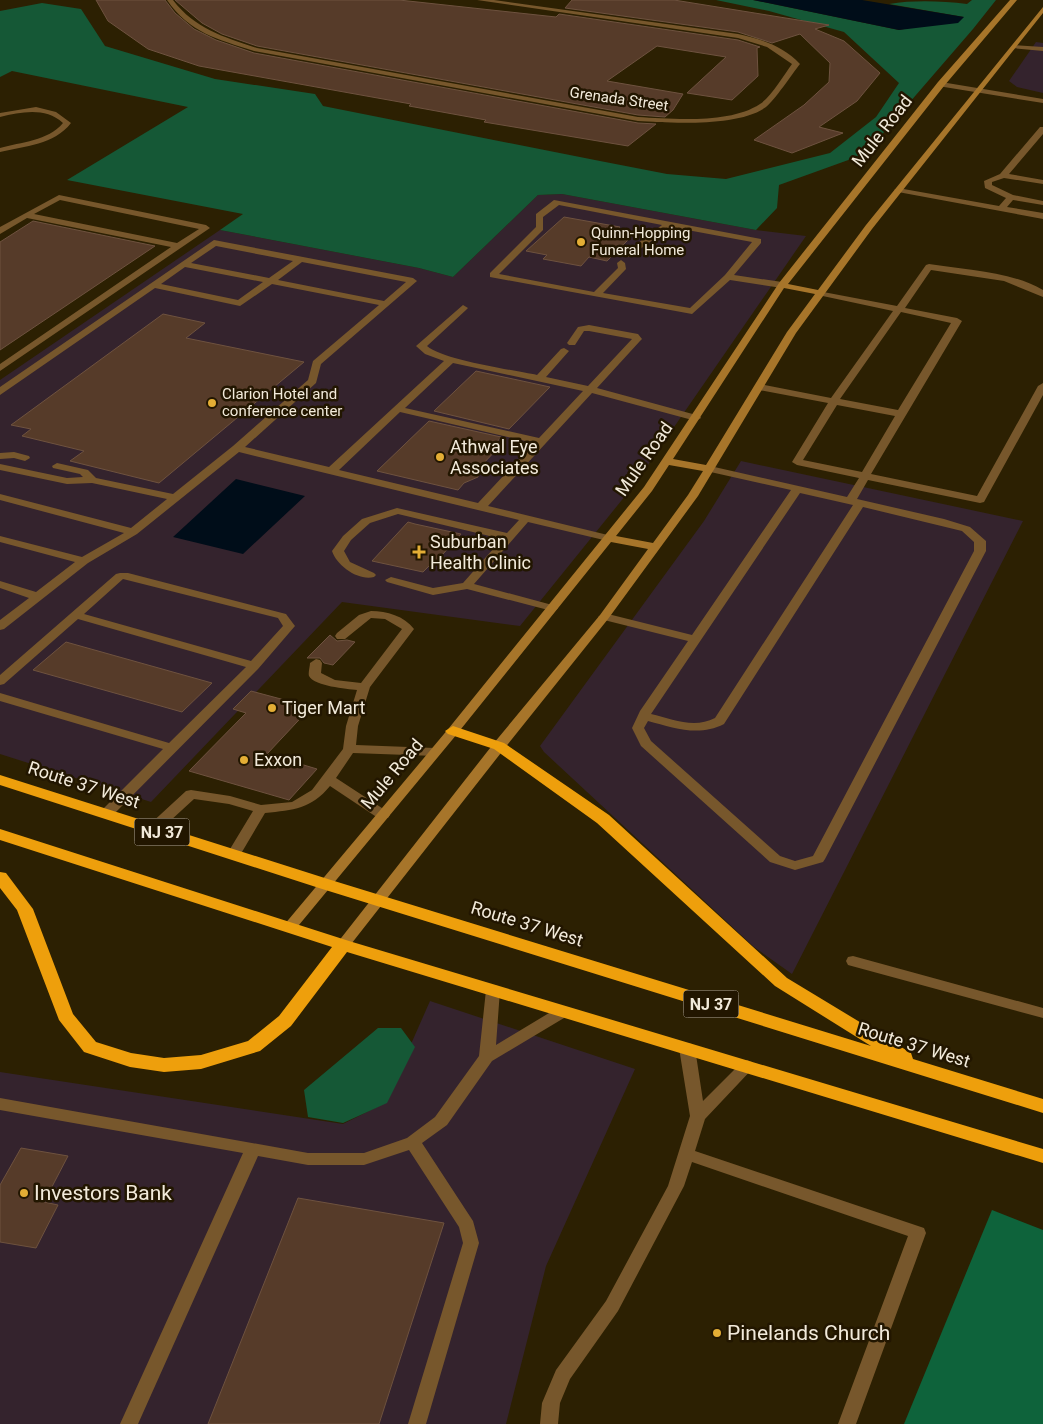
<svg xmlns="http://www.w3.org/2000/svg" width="1043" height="1424" font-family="Roboto,sans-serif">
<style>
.commercial{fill:#34232d}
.green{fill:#155836}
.forest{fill:#0e633b}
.water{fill:#000d19}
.building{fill:#563b29;stroke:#6e523f}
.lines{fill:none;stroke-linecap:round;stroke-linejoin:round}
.lane{fill:#77572c;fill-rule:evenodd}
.street{fill:#77572c;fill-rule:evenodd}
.secondary{fill:#a7752a;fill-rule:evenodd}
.highway{fill:#ee9f0c;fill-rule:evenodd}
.poi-dot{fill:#e4ae35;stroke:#221600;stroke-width:2}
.labels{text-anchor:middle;stroke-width:5;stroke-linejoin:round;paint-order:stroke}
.far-street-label{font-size:15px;fill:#f2eada;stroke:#221600}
.far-poi-label{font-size:15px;fill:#f2eada;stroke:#221600;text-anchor:start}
.shield{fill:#221600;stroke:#b4aa99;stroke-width:1}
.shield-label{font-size:16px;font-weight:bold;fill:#f2eada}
.street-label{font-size:18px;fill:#f2eada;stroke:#221600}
.poi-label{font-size:18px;fill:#f2eada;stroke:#221600;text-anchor:start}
.near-poi-label{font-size:21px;fill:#f2eada;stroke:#221600;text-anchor:start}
</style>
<rect width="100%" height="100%" fill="#2c2002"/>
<path class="commercial" d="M 1036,42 L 1043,43 L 1043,93 L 1017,87 L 1009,81 Z
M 562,194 L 756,230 L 806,236 L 634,485 L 520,626 L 342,602 L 151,802 L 0,754 L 0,380 L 220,230 L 419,268 L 453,277 L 538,195 Z
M 741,461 L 1023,521 L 792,974 L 754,947 L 544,752 L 540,746 L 704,521 Z
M 430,1001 L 635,1069 L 546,1266 L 506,1424 L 0,1424 L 0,1072 L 343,1124 L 385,1103 Z"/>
<path class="green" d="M 716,0 L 753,0 L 899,30 L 964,17 L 889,4 C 914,0 941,1 967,4 L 972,0 L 996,0 L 973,29 L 865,154 L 779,185 L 777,208 L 756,230 L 562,194 L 538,195 L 453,277 L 419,268 L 220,230 L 243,214 L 67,180 L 188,107 L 12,71 L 0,77 L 0,11 L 42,3 L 81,9 L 105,46 L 215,79 L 315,94 L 323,106 L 600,161 L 667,174 L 726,179 L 830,153 L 876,117 L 899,83 L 844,32 L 769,11 Z
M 378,1028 L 401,1028 L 415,1047 L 387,1103 L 343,1123 L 308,1117 L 304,1090 Z"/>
<path class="forest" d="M 992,1210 L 1043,1230 L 1043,1424 L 904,1424 Z"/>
<path class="water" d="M 753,0 L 862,0 L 964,17 L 958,23 L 899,30 Z
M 236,479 L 305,496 L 243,554 L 173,537 Z"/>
<path class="building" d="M 96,0 L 165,0 L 175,13 L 194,29 L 216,40 L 254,53 L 638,123 L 656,124 L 628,146 L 484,122 L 486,120 L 409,106 L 411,104 L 199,66 L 148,49 L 108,21 Z
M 175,0 L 399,0 L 556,17 L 559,14 L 738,40 L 760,47 L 757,48 L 758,76 L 732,100 L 687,93 L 726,57 L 657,46 L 607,81 L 683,94 L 673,110 L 665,117 L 638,115 L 257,46 L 222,34 L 202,23 Z
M 572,0 L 674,0 L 829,25 L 815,29 L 844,41 L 880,73 L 857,101 L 819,127 L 843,133 L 792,153 L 754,140 L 804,105 L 829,82 L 830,63 L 800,34 L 772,43 L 738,32 L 565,8 Z
M 564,217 L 620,227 L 615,232 L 633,235 L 607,261 L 589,257 L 581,266 L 543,259 L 547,255 L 526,251 Z
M 33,221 L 155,246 L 0,350 L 0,242 Z
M 163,314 L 205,323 L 186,338 L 304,362 L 159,483 L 70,461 L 84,451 L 22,436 L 31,429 L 11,425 Z
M 476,371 L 550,387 L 509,429 L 434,411 Z
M 429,421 L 501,437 L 496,443 L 502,444 L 478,469 L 478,477 L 464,483 L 458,490 L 377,471 Z
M 408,522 L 415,524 L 461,534 L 434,564 L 431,564 L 423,572 L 372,561 Z
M 330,635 L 337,641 L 347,640 L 355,642 L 333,665 L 324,663 L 320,658 L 307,658 Z
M 66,642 L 212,683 L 182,712 L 33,670 Z
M 251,691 L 311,707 L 267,754 L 317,769 L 289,800 L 189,771 L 246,713 L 233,709 Z
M 21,1148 L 68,1156 L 44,1202 L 58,1205 L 36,1248 L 0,1242 L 0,1185 Z
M 298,1198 L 444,1223 L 379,1424 L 208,1424 Z"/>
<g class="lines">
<path class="lane" d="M 1014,45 L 1043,47 L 1043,51 L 1012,48 L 1012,46 Z
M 1040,127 L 1043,127 L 1043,134 L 1009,174 L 1043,180 L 1043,184 L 1004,178 L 992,182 L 992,185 L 1013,195 L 1043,201 L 1043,205 L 1013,200 L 1007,207 L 1043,213 L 1043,219 L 898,192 L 894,190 L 898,188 L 999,206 L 1006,198 L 985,188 L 984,181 L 1000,174 Z
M 59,195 L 206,225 L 210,228 L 0,371 L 0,364 L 171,247 L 27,218 L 0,234 L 0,227 ZM 60,200 L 199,229 L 177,243 L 34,214 Z
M 554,200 L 761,239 L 761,243 L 734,275 L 782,282 L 786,285 L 782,288 L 730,280 L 692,314 L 490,277 L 490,273 L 536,227 L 536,214 ZM 559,205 L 662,225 L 626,252 L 626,256 L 629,257 L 671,227 L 752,242 L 725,275 L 690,308 L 603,293 L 626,269 L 625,263 L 621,260 L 617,263 L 618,268 L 594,292 L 499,274 L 543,230 L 543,217 Z
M 214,240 L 413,278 L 417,281 L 321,364 L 316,383 L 245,447 L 329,467 L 444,361 L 425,354 L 416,346 L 463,305 L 468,308 L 466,310 L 427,346 C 443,360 513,370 537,375 L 561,349 L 564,348 L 569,351 L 546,377 L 588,386 L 632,339 L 589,331 L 584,331 L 575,345 L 569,345 L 567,343 L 578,327 L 589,325 L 638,334 L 642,339 L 640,341 L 597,388 L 700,416 L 701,418 L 696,421 L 592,393 L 488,506 L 612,536 L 614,538 L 608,541 L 528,522 L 474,584 L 556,606 L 558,608 L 556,610 L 552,611 L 467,589 L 433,595 L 387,582 L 385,580 L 391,577 L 433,588 L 463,583 L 502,539 L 398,514 L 370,523 L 351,540 L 344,551 L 350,562 L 374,573 L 376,575 L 374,577 C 358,581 337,566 332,551 L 343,536 L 362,519 L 397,508 L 507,533 L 519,520 L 239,452 L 137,534 L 88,563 L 4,629 L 0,630 L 0,620 L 29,598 L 0,588 L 0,581 L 36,592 L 75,562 L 0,542 L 0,536 L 82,557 L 124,533 L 0,500 L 0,494 L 131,528 L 167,499 L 92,483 L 67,484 L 0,470 L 0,464 L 67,478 L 83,477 L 80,474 L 53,468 L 52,466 L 57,463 L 88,470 L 96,478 L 173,494 L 233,446 L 308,380 L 313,361 L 379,305 L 272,284 L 240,306 L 155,288 L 0,395 L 0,387 ZM 216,246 L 293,261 L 269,278 L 191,263 ZM 302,262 L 406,282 L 384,301 L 278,280 ZM 185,267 L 263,282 L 238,300 L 161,284 ZM 453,363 L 583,391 L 539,438 L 405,408 ZM 400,412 L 534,443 L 478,503 L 339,470 Z
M 929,264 C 966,270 1010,271 1043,290 L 1043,297 L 1004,281 L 931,270 L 905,308 L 957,318 L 962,321 L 871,474 L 977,496 L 1038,386 L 1043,383 L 1043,395 L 984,502 L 980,503 L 868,480 L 857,499 L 944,519 L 970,527 L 986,541 L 986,551 L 825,859 L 823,862 L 795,870 L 770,862 L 641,746 L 632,728 L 640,711 L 688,641 L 600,619 L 598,617 L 604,613 L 692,635 L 791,490 L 706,471 L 706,467 L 710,466 L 847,497 L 859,478 L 797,465 L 792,462 L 828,403 L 759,390 L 754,387 L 759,384 L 831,398 L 893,311 L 818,295 L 818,291 L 897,306 L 926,265 ZM 901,312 L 951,323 L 898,410 L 840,399 ZM 837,405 L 895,416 L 862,472 L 803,460 ZM 800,493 L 853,505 L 715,718 C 694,729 672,719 651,714 ZM 863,507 L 962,531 L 974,542 L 974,551 L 813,856 L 795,861 L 780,856 L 651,741 L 644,728 L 648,721 C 674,728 699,737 724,724 Z
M 14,452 L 29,456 L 30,458 L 25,461 L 14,458 L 0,459 L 0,453 Z
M 120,573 L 128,573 L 286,614 L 295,626 L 258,669 L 111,817 L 101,817 L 99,814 L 101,811 L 163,749 L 0,701 L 0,693 L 169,743 L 246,667 L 78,619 L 4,684 L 0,685 L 0,675 L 116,574 ZM 123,579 L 278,618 L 283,626 L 251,661 L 84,614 Z
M 371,611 C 387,611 404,616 414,629 L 370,687 L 358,726 L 356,745 L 435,748 L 441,752 L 435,756 L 353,753 L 336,778 L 388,812 L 390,815 L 388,818 L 378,818 L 330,786 C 311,809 294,810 265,813 L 239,857 L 234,858 L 227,854 L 253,811 L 229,804 L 194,799 L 158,832 L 148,832 L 146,829 L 148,826 L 186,791 L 191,790 L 230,796 L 261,805 L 292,802 L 312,790 L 343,749 L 346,726 L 357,690 C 347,689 314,686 309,676 C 308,673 310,666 310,663 L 316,659 L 320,660 L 322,663 L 321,673 L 335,680 L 361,683 L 402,629 L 385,619 L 371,618 L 345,639 L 337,639 L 335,636 L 337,633 L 359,615 Z
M 853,956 L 1043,1008 L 1043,1018 L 848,965 L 846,961 L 848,957 Z
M 493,985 L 498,986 L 500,990 L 496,1045 L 559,1007 L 569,1007 L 571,1011 L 569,1015 L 492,1061 L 447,1125 L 422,1143 L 473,1221 L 479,1243 L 426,1424 L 408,1424 L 463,1243 L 459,1227 L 409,1150 L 364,1165 L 308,1165 L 258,1156 L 138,1424 L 120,1424 L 243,1153 L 0,1110 L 0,1098 L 308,1153 L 364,1153 L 407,1138 L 435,1117 L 479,1056 L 486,990 L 488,986 Z
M 687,1043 L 692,1044 L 695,1048 L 703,1101 L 742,1062 L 747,1060 L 752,1062 L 755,1066 L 705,1119 L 695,1151 L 924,1228 L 926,1233 L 856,1424 L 838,1424 L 908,1236 L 692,1162 L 684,1186 L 618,1311 L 570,1379 L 560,1403 L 558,1424 L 540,1424 L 542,1403 L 556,1370 L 606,1301 L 668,1186 L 690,1116 L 679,1048 L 682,1044 Z"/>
<path class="street" d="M 167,0 L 173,0 C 195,29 224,37 257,48 L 638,117 C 673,119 730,124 760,104 C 771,97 784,75 792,64 L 767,47 L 738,38 L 477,0 L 494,0 L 738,34 C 761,39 783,46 800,64 C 792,74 775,100 766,107 C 739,127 671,123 638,121 L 254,51 C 217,39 190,33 167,0 Z
M 941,82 L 1043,99 L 1043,103 L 938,86 L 937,84 Z
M 36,107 L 56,112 L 71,123 C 54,145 25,146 0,152 L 0,148 C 21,142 48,141 63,123 C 45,107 22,112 0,117 L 0,113 Z"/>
<path class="secondary" d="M 1010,0 L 1017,0 L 944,86 L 788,284 L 818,290 L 866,225 L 1043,7 L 1043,13 L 872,229 L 796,333 L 698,496 L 608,619 L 504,749 L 348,948 L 338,948 L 336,945 L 338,942 L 494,743 L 600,615 L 648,549 L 611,542 L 457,734 L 294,931 L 284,931 L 282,928 L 284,925 L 449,728 L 644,487 L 779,283 L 938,82 ZM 784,288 L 815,294 L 787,332 L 706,465 L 673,459 ZM 669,465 L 703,471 L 688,495 L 653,543 L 616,536 L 652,491 Z"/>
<path class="highway" d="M 453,726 L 504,743 L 609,815 L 787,978 L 911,1053 L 913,1059 L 1043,1099 L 1043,1113 L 319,888 L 0,785 L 0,775 L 331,880 L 871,1046 L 775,986 L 597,823 L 494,749 L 448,734 L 445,731 Z
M 0,829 L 349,941 L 1043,1149 L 1043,1163 L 347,952 L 291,1026 L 260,1051 L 201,1069 L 164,1072 L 130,1067 L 84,1052 L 59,1020 L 17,910 L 0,888 L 0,872 L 6,873 L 33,909 L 73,1014 L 96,1042 L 131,1053 L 164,1058 L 201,1055 L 248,1041 L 279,1016 L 332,947 L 0,840 Z"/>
</g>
<g class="poi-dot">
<circle cx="581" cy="242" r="5"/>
<circle cx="212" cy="403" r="5"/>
<circle cx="440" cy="457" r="5"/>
<path d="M416.5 544.5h5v5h5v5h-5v5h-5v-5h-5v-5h5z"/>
<circle cx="272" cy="708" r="5"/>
<circle cx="244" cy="760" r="5"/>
<circle cx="24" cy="1193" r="5"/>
<circle cx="717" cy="1333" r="5"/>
</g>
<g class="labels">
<g class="far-street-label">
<text transform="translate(619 99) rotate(8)" y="5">Grenada Street</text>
</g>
<g class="far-poi-label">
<text x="591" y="238">Quinn-Hopping<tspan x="591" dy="17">Funeral Home</tspan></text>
<text x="222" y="399">Clarion Hotel and<tspan x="222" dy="17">conference center</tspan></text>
</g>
<g class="shield">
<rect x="134.5" y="818.5" width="55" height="27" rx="4"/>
<rect x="683.5" y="990.5" width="55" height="27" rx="4"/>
</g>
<g class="shield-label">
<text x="162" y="838">NJ 37</text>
<text x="711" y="1010">NJ 37</text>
</g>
<g class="street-label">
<text transform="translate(882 131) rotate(-52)" y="6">Mule Road</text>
<text transform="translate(644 459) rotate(-55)" y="6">Mule Road</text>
<text transform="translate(392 774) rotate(-50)" y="6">Mule Road</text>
<text transform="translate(84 785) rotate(18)" y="6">Route 37 West</text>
<text transform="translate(527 924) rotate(17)" y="6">Route 37 West</text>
<text transform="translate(914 1045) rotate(17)" y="6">Route 37 West</text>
</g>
<g class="poi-label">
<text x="450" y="453">Athwal Eye<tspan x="450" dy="21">Associates</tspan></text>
<text x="430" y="548">Suburban<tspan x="430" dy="21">Health Clinic</tspan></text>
<text x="282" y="714">Tiger Mart</text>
<text x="254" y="766">Exxon</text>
</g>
<g class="near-poi-label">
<text x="34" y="1200">Investors Bank</text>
<text x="727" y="1340">Pinelands Church</text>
</g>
</g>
</svg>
